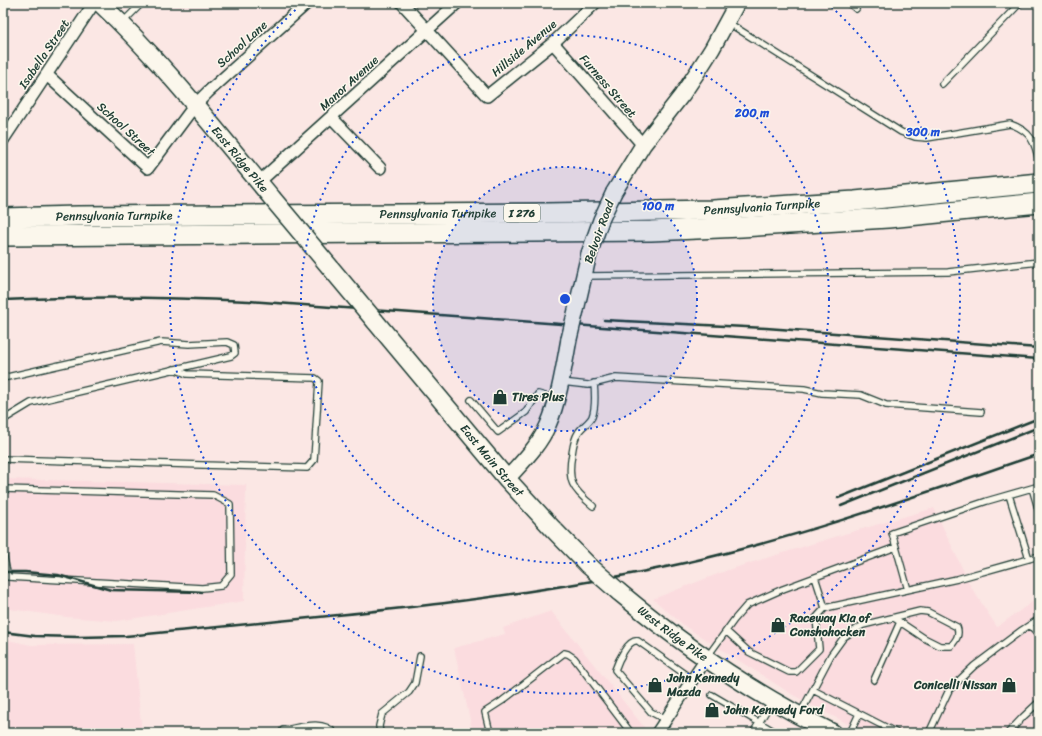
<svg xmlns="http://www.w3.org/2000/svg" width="1042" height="736" font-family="Sriracha,sans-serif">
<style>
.built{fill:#fbdcdf}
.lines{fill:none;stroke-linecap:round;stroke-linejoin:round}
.lane-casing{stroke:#1f3d34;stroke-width:8}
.street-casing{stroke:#1f3d34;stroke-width:14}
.secondary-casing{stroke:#1f3d34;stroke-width:18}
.primary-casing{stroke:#1f3d34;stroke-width:20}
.highway-casing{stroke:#1f3d34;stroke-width:22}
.lane{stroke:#fbf7ec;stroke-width:5.5}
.street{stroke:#fbf7ec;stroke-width:11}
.secondary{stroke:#fbf7ec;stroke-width:15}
.primary{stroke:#fbf7ec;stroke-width:17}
.highway{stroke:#fbf7ec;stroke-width:19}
.rail{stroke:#1f3d34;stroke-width:2.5}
.secondary-bridge-casing{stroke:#1f3d34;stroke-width:18;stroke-linecap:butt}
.primary-bridge-casing{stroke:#1f3d34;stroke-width:20;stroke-linecap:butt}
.secondary-bridge{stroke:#fbf7ec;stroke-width:15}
.primary-bridge{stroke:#fbf7ec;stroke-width:17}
.ring{fill:none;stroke:#1d4ed8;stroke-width:2;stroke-dasharray:2 4}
.labels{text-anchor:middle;stroke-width:3;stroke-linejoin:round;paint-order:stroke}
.shield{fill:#fbf7ec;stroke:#61756b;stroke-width:1}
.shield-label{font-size:11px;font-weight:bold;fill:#1f3d34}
.street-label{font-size:12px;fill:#1f3d34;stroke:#fbf7ec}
.poi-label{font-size:12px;font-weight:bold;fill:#1f3d34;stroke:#fbf7ec;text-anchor:start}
.centre{fill:#1d4ed8;stroke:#fbf7ec;stroke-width:2}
.ring-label{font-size:12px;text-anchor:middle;font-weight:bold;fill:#1d4ed8;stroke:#fbf7ec;stroke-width:3;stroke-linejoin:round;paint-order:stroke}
</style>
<rect width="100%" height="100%" fill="#fbe7e4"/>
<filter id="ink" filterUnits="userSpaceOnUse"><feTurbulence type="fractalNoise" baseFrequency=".025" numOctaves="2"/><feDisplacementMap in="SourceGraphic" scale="8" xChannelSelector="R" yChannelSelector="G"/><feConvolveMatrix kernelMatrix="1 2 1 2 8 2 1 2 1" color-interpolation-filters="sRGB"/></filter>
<g filter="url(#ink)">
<path class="built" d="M 3,479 L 246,485 L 244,601 L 117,621 L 66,617 L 3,608 Z
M 934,508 L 971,587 L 997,627 L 1039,597 L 1039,733 L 865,733 L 793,695 L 686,627 L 653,599 L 728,570 L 841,535 Z
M 551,611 L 644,727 L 645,733 L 473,733 L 454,648 L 505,634 L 503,628 Z
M 3,639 L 31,645 L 133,644 L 142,733 L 3,733 Z"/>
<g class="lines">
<g class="lane-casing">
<path id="lane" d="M 849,3 L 856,9
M 123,22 L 142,3
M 727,22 L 901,132 L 915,137 L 927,138 L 1010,124 C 1031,131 1035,142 1039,162
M 942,84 L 1020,3
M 584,276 L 948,272 L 1039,262
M 3,378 L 161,342 L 189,344 L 227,342 L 234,345 L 235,353 L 231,356 L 31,403 L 3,420
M 562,382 L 588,385 L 616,378 L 804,389 L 822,393 L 861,395 L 886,405 L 981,412
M 471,400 L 498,432 L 526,412 L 538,394 L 556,399
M 3,459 L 307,468 L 314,460 L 319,381 L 315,378 L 187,374 L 174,369
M 1032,488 L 1039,512
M 3,489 L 213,495 L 230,504 L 231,574 L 221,586 L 202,588 L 8,577 L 3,553
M 1009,495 L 1029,559
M 593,506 C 572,489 567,481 572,454 C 573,447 574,439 578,433 C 581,427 589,423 592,417 C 596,407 595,394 594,383
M 896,547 L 908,590
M 815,577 L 825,608
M 1030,625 L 1039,635
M 726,631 L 749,652 L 789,672 L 796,672 L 819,649 L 816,618 L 825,608 L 957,579 L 1039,556
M 707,657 L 734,620 L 747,605 L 783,589 L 896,547 L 892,533 L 987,501 L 1039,486
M 874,680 L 900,622
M 813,690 L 897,733
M 712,695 L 777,733
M 800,714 L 831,655 L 844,637 L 863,625 L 920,611 L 928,612 L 957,627 C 960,635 956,640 951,646 L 940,646 L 924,638 L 894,618
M 666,720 L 651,712 L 615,670 C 618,661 628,639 638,641 L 693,680
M 283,733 L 283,730 C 299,728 322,719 334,733
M 380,733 L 379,726 L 382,714 L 409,692 L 415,683 L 420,656
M 490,733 L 485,712 L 502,701 L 564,653 L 568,654 L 574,658 L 631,733
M 753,733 L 772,701
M 850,733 L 859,714
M 929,733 L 949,690 L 974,666 L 1022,630 L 1039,619
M 1008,733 L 1023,717 L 1039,702"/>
</g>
<g class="street-casing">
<path id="street" d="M 402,3 L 487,96 L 553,43 L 595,3
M 553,43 L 643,145
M 47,75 L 148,168 L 195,105 L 208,92 L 307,3
M 331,117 L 380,168
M 3,140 L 94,3
M 259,182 L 457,3
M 657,733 L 706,659"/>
</g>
<g class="secondary-casing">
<path id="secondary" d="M 614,192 L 643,145 L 682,95 L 698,71 L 712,49 L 737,3
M 576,310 L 589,254
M 507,479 C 522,462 539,446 548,425 C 559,400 564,366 569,339"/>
</g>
<g class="primary-casing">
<g id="primary">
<path id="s1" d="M 100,3 C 163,62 217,132 272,198"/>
<path id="s2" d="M 375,321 L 507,479 L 552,528 L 588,565"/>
<path id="s3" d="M 619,592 C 685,647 756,695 833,733"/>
</g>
</g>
<g class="highway-casing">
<g id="highway">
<path id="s4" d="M 3,218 L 78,216 L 547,213 L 713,210 L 855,201 L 1039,183"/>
<path d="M 3,236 L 651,231 L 742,227 L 888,218 L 1039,203"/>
</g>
</g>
<use href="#lane" class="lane"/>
<use href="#street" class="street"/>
<use href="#secondary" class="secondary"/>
<use href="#primary" class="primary"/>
<use href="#highway" class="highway"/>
<path class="rail" d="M 3,300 C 85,296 167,297 249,301 L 1039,359
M 604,320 L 766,328 L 1039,348
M 838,498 L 1039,418
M 841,506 L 1039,427
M 3,572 L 25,572 L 58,575 L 111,590 L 201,592
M 3,632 L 35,636 L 79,637 L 126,636 C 315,617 504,603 689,562 C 808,535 924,493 1039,454"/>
<g class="secondary-bridge-casing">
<path id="secondary-bridge" d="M 589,254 L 601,220 L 614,192
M 569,339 L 576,310"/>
</g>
<g class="primary-bridge-casing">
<path id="primary-bridge" d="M 272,198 L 375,321
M 588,565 L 619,592"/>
</g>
<use href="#secondary-bridge" class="secondary-bridge"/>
<use href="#primary-bridge" class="primary-bridge"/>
</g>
</g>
<circle cx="565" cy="299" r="132" fill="#1d4ed8" fill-opacity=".12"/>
<g class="ring">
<circle cx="565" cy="299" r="132"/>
<circle cx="565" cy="299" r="264"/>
<path d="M827 3A395 395 0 1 1 303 3"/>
</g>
<defs>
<g id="shop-bare" transform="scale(1.2)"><path d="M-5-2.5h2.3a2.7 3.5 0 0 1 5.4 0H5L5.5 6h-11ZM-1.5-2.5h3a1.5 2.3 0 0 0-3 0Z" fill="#1f3d34" stroke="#fbf7ec" stroke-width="2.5" paint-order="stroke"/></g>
</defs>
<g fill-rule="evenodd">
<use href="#shop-bare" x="500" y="397"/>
<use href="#shop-bare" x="778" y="625"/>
<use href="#shop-bare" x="655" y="685"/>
<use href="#shop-bare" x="1009" y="685"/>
<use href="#shop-bare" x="712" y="710"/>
</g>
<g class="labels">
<rect class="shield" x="504" y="204" width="36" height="18" rx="3"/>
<g class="shield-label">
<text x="522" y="217">I 276</text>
</g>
<g class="street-label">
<text transform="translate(242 44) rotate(-42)" y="4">School Lane</text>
<text transform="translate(524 48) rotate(-40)" y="4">Hillside Avenue</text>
<text transform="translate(44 54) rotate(-56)" y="4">Isabella Street</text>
<text transform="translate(349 83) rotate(-42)" y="4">Manor Avenue</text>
<text transform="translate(608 86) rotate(49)" y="4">Furness Street</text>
<text transform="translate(126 129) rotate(42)" y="4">School Street</text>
<text dy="4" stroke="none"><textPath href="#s1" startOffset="210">East Ridge Pike</textPath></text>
<text dy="4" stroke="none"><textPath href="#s4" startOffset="759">Pennsylvania Turnpike</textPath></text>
<text dy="4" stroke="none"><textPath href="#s4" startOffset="435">Pennsylvania Turnpike</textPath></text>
<text dy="4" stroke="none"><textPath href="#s4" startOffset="111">Pennsylvania Turnpike</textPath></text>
<text transform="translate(599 232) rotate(-70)" y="4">Belvoir Road</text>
<text dy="4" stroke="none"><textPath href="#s2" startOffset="182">East Main Street</textPath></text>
<text dy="4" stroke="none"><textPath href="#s3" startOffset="68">West Ridge Pike</textPath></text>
</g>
<g class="poi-label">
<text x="512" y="401">Tires Plus</text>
<text x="790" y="622">Raceway Kia of<tspan x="790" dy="14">Conshohocken</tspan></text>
<text x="667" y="682">John Kennedy<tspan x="667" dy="14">Mazda</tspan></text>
<text x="997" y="689" text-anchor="end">Conicelli Nissan</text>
<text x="724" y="714">John Kennedy Ford</text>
</g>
</g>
<circle cx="565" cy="299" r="6" class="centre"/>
<g class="ring-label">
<text x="752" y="117">200 m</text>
<text x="923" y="136">300 m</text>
<text x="658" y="210">100 m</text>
</g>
<rect width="1042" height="736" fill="none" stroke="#fbf7ec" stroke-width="16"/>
<rect x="8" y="8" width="1026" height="720" fill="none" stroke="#1f3d34" stroke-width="1.5" filter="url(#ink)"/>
</svg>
